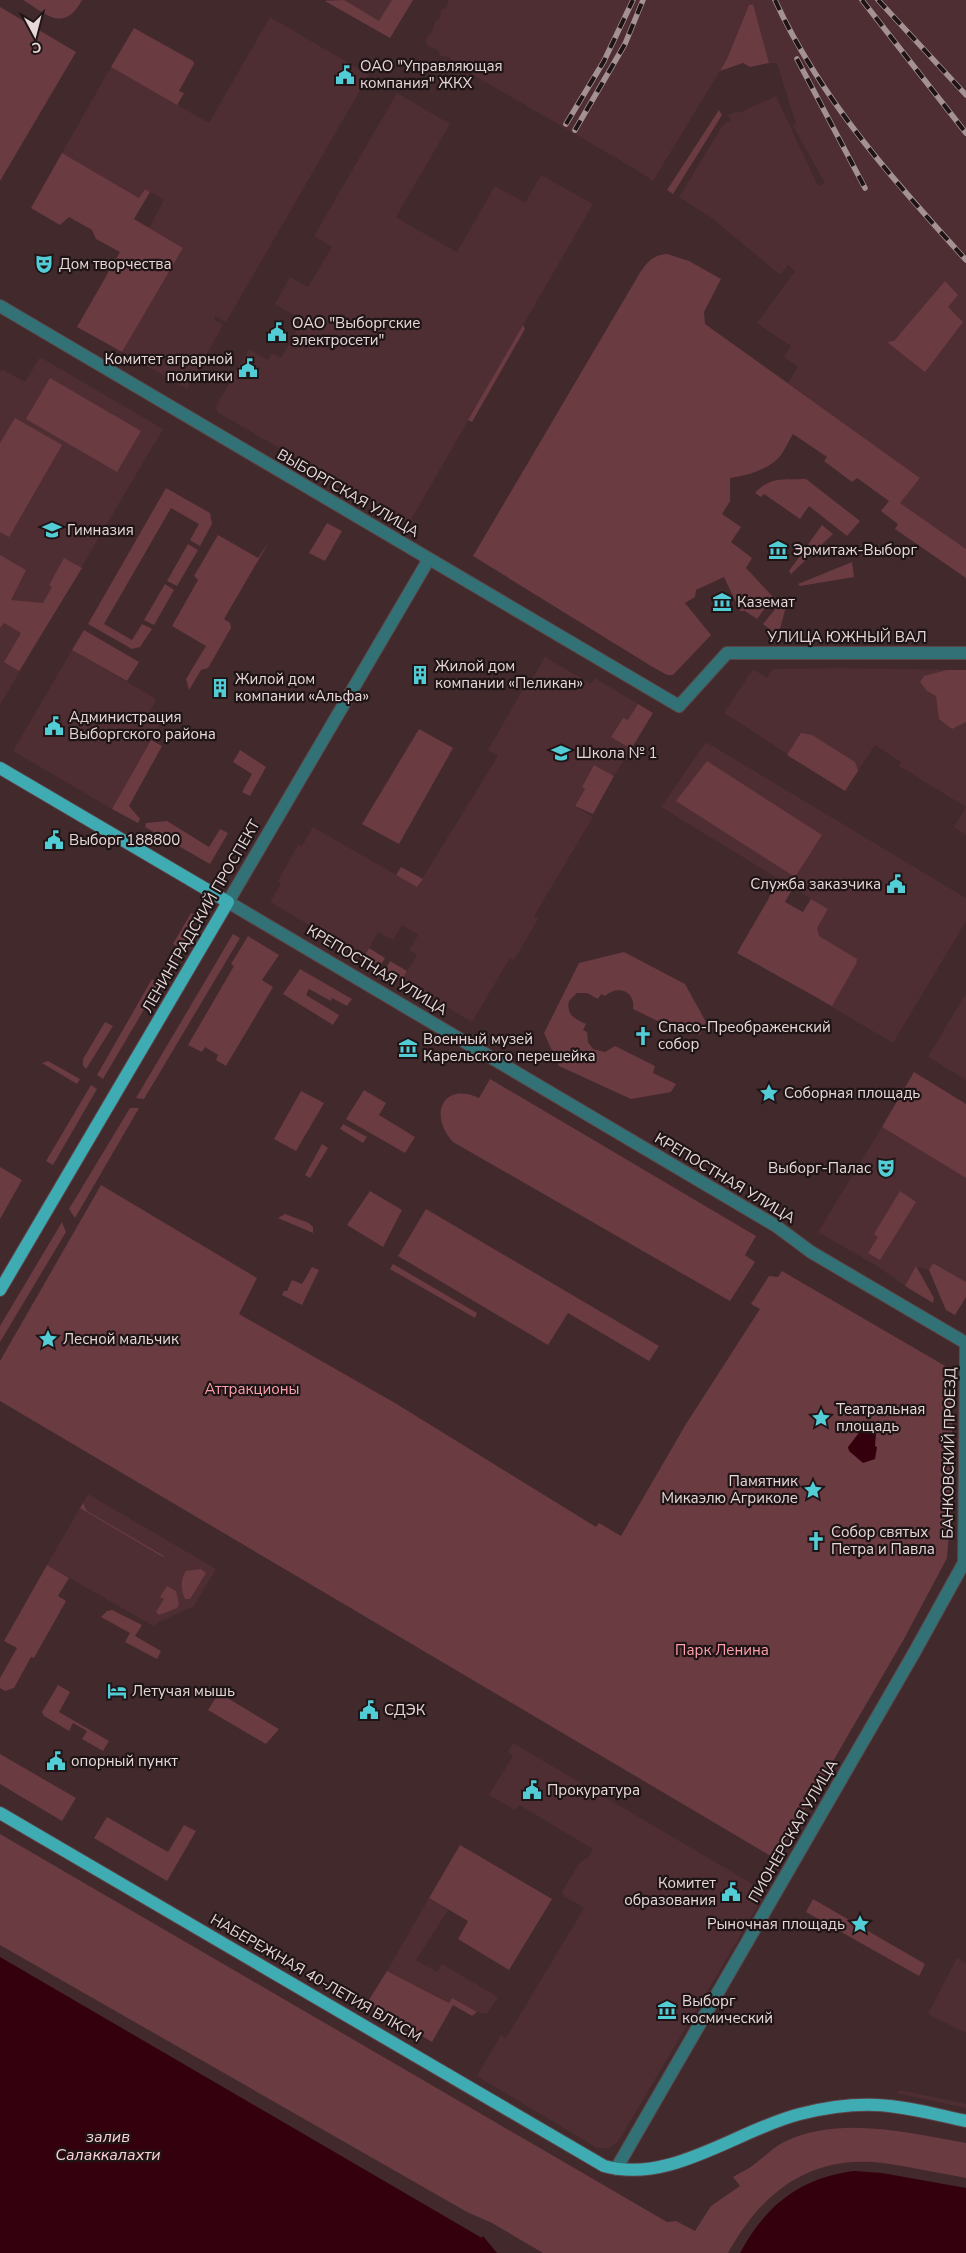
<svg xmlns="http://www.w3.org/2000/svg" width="966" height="2253" font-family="'Nunito Sans',sans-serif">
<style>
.built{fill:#4e2e33}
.green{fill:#6b3b42}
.water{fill:#35000e}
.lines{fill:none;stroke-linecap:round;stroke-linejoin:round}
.minor-casing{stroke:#5c4548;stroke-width:14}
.major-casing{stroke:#5c4548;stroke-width:14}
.minor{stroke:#327176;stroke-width:12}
.major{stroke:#3facb4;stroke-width:12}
.rail-casing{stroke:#a49193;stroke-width:5.5}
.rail{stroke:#201516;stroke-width:4;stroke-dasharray:11;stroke-linecap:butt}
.labels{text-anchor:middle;stroke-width:4.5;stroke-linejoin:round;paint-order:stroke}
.poi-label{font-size:15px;fill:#e7d7d8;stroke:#201516;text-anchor:start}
.street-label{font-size:15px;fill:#e7d7d8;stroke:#201516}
.park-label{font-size:15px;fill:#fe9fac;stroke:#201516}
.water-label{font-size:16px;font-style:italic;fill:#fbd3d7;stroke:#201516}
</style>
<rect width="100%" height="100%" fill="#41292c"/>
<path class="built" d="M 324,0 L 413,0 L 390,38 Z
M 448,0 L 966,0 L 966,549 L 900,503 L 920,478 L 788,383 L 798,367 L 784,357 L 791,346 L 757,323 L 795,271 L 788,265 L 780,275 L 712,218 L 679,197 L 723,125 L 731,120 L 728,115 L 737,111 L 739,113 L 776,96 L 818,186 L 825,183 L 793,126 L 796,124 L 777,63 L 769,63 L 753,4 L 749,5 L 727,59 L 653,181 L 635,169 L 470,73 L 473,67 L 462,61 L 453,63 L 449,57 L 441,56 L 438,50 L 430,47 L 427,45 L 426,38 L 432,32 L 435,22 L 440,18 L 441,10 L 447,7 Z
M 270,17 L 369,75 L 226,322 L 215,316 L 214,319 L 223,325 L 187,389 L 122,352 L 183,248 L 149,228 L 164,200 L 145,189 L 139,198 L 62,153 L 111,67 L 209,123 Z
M 397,93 L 450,124 L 396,217 L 404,222 L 457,252 L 495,186 L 525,203 L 541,175 L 593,204 L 409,523 L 217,412 L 216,406 L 249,349 L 268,360 L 272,353 L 281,358 L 302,320 L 275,304 L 290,277 L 308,287 L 332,247 L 314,236 Z
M 40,357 L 163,429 L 0,705 L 0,372 L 2,369 L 25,382 Z
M 72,650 L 153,697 L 156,700 L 149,713 L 162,720 L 112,809 L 13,751 Z
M 545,657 L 591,684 L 595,678 L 638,704 L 628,721 L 623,718 L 611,737 L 631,749 L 614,776 L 594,765 L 582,787 L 585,789 L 575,806 L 593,817 L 534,916 L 538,919 L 527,938 L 514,960 L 510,958 L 472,1022 L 402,980 L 417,955 L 409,950 L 418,935 L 402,925 L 393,940 L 378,932 L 364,957 L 270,902 L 281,884 L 278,881 L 298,845 L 302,846 L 313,827 L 417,887 L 498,756 L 488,750 L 527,682 L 530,683 Z
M 839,668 L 966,670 L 966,835 L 954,827 L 966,807 L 899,766 L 901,762 L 875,745 L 845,791 L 724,713 L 753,669 L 767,678 L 772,669 Z
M 706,742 L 966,898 L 966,921 L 893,1043 L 759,964 L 816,928 L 828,909 L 661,807 Z
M 966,993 L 966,1080 L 928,1057 Z
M 882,1127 L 966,1178 L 966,1282 L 934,1263 L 929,1270 L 916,1267 L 905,1286 L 877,1266 L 818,1232 Z
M 88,1494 L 216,1569 L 194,1606 L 157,1623 L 155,1627 L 47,1565 Z
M 513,1743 L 766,1892 L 618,2142 L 609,2148 L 597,2148 L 477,2076 L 501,2035 L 506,2038 L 584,1908 L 564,1896 L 562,1891 L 579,1864 L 589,1856 L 593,1849 L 519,1805 L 515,1810 L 489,1795 L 513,1756 L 508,1752 Z
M 429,1898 L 448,1910 L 416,1960 L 437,1972 L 442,1964 L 498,1997 L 487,2014 L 477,2012 L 452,1998 L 450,2003 L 387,1971 Z
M 957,1958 L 966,1963 L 966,2033 L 928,2014 Z
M 900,2090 L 966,2104 L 966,2108 L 896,2093 Z"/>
<path class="green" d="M 23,0 L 82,0 C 64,33 47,15 23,0 Z
M 344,0 L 379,21 L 392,0 L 413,0 L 390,38 L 325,1 Z
M 753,4 L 769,63 L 750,67 L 743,63 L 720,71 L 727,59 L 749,5 Z
M 0,7 L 76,52 L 0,181 Z
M 134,28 L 193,61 L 194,64 L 179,91 L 184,93 L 177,105 L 111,67 Z
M 719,110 L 722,115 L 673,194 L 667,190 Z
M 62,153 L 139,198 L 145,189 L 150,192 L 134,219 L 183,248 L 122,352 L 77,327 L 120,252 L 96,239 L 92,230 L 69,217 L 60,225 L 31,208 Z
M 667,254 L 689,261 L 721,279 L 704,312 L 705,324 L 920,478 L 900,503 L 966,549 L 966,578 L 895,529 L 898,524 L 881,511 L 889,501 L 857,478 L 852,482 L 824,461 L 827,457 L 793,434 C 789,440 786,448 781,455 C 769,470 748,475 730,478 L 730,501 L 722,514 L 741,527 L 731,542 L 752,558 L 746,568 L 773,597 L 757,619 L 745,611 L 740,611 L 724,577 L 696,590 L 695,597 L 685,603 L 711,635 L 673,675 L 667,675 L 651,666 L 473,556 L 641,271 C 649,260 654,255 667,254 Z
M 945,281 L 958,295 L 948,307 L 963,322 L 925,372 L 887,342 L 894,341 Z
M 523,325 L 525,329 L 472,422 L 468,420 Z
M 50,378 L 141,431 L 117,472 L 26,419 Z
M 15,418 L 62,445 L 9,537 L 0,532 L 0,443 Z
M 806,479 L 860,521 L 847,536 L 809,506 L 800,519 L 764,494 L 761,497 L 755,493 C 771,476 784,480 806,479 Z
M 166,488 L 210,513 L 212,524 L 200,546 L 190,540 L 199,524 L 171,508 L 104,624 L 132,640 L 142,624 L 152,629 L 140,647 L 132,649 L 88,624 Z
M 327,523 L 342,531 L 325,561 L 309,553 Z
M 822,525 L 833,534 L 791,574 L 789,571 Z
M 218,535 L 258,558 L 270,540 L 224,619 L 230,623 L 231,628 L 208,668 L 201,670 L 189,690 L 186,679 L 206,646 L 172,626 L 198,580 L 194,576 Z
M 188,544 L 198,550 L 177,586 L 167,581 Z
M 0,555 L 26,570 L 11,600 L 43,603 L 52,587 L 49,585 L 64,558 L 82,568 L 19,671 L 4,662 L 21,633 L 4,623 L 0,628 Z
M 852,562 L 854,577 L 800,586 L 798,584 Z
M 165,584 L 174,590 L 154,625 L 144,620 Z
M 781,602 L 786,607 L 778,636 L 763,624 Z
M 84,630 L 139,662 L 127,681 L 72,650 Z
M 947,670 L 966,670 L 966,722 L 952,729 L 939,719 L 936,696 L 927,691 L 920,682 L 924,676 Z
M 638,704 L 653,713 L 631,749 L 611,737 L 623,718 L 628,720 Z
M 419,729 L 453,748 L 399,844 L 362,824 Z
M 801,733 L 812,735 L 855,762 L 858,771 L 845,791 L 787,755 Z
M 151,740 L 162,746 L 129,806 L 140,819 L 138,823 L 112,809 Z
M 240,750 L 266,767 L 250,796 L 242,792 L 252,774 L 233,762 Z
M 707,761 L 822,835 L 795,877 L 676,801 Z
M 594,765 L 614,776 L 593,814 L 575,806 L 585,789 L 582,787 Z
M 167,821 L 209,847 L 220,829 L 228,833 L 210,864 L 145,827 L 146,823 Z
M 401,867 L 423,879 L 417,887 L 396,875 Z
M 776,879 L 793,888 L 785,902 L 803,912 L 811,899 L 828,909 L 817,928 L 819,936 L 857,959 L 856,964 L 832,1006 L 737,953 L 769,898 Z
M 191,913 L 199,917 L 180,948 L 173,944 Z
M 233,934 L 240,938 L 144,1099 L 136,1098 Z
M 248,936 L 279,955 L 262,980 L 273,987 L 226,1066 L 216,1060 L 218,1055 L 205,1047 L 202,1052 L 188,1045 L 234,966 L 231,964 Z
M 369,948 L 385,958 L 380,966 L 364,957 Z
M 624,952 L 685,984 L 706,1022 L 700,1035 L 677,1023 L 674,1029 L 633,1009 C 636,992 618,984 605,996 L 601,994 L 598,999 L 587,993 L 577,993 L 569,1001 C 566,1015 575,1019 586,1024 L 583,1030 L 587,1032 L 588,1042 L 593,1049 L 605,1052 L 615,1046 L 655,1066 L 653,1073 L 676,1084 L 671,1092 L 631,1099 L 559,1066 L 544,1033 L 579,963 Z
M 390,961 L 407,971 L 402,980 L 385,970 Z
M 300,969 L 352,999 L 347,1006 L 332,998 L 331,1001 L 309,989 L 306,995 L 339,1015 L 333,1025 L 283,994 Z
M 152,979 L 159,984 L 103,1079 L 97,1075 Z
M 105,1022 L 113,1026 L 86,1069 L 83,1065 L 83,1059 Z
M 48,1061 L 80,1079 L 77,1084 L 42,1063 Z
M 914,1072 L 966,1104 L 966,1178 L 882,1127 Z
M 490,1079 L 756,1236 L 745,1255 L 755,1262 L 730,1301 L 453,1142 C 428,1115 443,1081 479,1098 Z
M 91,1085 L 97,1089 L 53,1165 L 46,1161 Z
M 364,1090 L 386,1103 L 379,1115 L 415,1137 L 405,1153 L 346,1119 Z
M 301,1091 L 324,1103 L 296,1151 L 274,1139 Z
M 130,1108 L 139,1108 L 75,1218 L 69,1209 Z
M 343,1124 L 367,1137 L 363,1143 L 340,1129 Z
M 322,1144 L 328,1148 L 310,1178 L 305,1175 Z
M 0,1167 L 22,1180 L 0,1219 Z
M 101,1185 L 257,1278 L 239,1314 L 395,1403 L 596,1527 L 599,1523 L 621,1536 L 686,1424 L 760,1309 L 751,1304 L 769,1276 L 778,1277 L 782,1271 L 952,1370 L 952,1496 L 947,1558 L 904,1639 L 776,1859 L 0,1401 L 0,1361 Z
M 370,1191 L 402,1210 L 383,1247 L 347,1225 Z
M 900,1191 L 916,1202 L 880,1260 L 868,1253 L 878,1237 L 874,1234 Z
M 426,1209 L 659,1346 L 649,1361 L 568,1313 L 548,1345 L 398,1256 Z
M 285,1214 L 309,1223 L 313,1227 L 313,1233 L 278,1218 Z
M 62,1222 L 66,1232 L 0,1342 L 0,1326 Z
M 933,1263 L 966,1282 L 966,1297 L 955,1315 L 946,1310 L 929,1270 Z
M 393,1264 L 477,1313 L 475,1318 L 390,1269 Z
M 916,1266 L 934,1298 L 933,1303 L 905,1286 Z
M 312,1267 L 319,1270 L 302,1305 L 282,1295 L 284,1291 L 287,1291 L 292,1280 L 302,1284 Z
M 83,1503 L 87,1511 L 164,1556 L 163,1557 L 80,1508 Z
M 47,1565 L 69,1578 L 58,1596 L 66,1601 L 34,1658 L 31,1657 L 14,1688 L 5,1691 L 0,1688 L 0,1678 L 17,1648 L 4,1641 Z
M 201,1569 L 206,1573 L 190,1599 L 185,1599 C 181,1591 180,1579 186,1571 Z
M 167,1586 L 176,1591 L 179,1604 L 177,1608 L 159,1615 L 156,1612 L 164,1599 L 160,1597 Z
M 112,1610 L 142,1625 L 135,1636 L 161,1651 L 157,1659 L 125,1642 L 130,1633 L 101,1617 L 107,1611 Z
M 58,1685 L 70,1692 L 59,1712 L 109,1741 L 103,1751 L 82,1739 L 87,1731 L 73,1723 L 69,1731 L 44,1716 L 42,1712 Z
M 219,1693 L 279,1729 L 266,1744 L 208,1710 Z
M 0,1754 L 76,1798 L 62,1821 L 0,1784 Z
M 107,1817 L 168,1852 L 184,1825 L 196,1831 L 167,1881 L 94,1838 Z
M 0,1834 L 667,2222 L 676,2221 L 695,2231 L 711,2206 L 740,2186 L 733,2177 C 741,2172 749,2169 756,2163 C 765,2156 774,2147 784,2142 C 840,2115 908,2133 966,2143 L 966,2178 C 938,2173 911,2167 883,2163 C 810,2154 762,2192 728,2253 L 543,2253 L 492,2223 L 467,2212 L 0,1945 Z
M 460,1845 L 552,1899 L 509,1970 L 458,1939 L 468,1921 L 429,1898 Z
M 813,1899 L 925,1964 L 919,1976 L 806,1912 Z
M 387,1971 L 449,2003 L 452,1998 L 477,2012 L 472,2016 L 453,2005 L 432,2042 L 367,2003 Z"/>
<path class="water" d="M 861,1430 L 876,1434 L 875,1446 L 877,1447 L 875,1459 L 863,1463 L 849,1451 L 848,1447 Z
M 0,1957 L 482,2238 L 483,2236 L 497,2253 L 0,2253 Z
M 854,2171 L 882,2173 L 966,2188 L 966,2253 L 740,2253 C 766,2205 800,2178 854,2171 Z"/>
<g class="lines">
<g class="minor-casing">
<path id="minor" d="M 0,306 L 679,706 L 727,653 L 966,653
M 429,559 L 228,902 L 776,1226 L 811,1252 L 966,1343
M 964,1563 L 966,1343
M 616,2169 L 914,1653 L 966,1559"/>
</g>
<g class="major-casing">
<path id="major" d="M 0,768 L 228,902 L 0,1290
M 0,1813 L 604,2166 C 670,2185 739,2129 800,2114 C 824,2108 852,2104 876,2105 C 906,2106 937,2115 966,2121"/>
</g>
<use href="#minor" class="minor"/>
<use href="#major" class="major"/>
<g class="rail-casing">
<path id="rail" d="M 775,0 C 821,100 893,180 966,260
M 862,0 L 966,133
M 878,0 L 966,95
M 797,59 L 865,188
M 566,124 L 604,61 L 633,0
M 575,130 L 625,44 L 643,0"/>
</g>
<use href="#rail" class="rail"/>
</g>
<defs>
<g id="civic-bare" transform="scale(1.5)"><path d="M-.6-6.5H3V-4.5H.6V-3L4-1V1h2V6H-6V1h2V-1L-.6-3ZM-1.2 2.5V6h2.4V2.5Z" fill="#52ccd5" stroke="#201516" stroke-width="2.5" paint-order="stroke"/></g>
<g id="theatre-bare" transform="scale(1.5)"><path d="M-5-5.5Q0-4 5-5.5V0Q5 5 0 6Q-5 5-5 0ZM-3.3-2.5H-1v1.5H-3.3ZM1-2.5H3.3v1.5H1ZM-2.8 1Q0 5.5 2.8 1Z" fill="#52ccd5" stroke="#201516" stroke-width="2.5" paint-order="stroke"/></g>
<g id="school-bare" transform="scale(1.5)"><path d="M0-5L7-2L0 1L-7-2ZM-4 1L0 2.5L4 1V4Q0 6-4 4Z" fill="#52ccd5" stroke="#201516" stroke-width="2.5" paint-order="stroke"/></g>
<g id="museum-bare" transform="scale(1.5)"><path d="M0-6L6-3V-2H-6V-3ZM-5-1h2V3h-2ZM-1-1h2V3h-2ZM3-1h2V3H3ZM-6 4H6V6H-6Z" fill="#52ccd5" stroke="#201516" stroke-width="2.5" paint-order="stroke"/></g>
<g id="building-bare" transform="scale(1.5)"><path d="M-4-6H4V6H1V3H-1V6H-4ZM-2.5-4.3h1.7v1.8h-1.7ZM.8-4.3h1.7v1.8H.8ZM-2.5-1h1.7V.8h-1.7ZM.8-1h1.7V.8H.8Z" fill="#52ccd5" stroke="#201516" stroke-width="2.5" paint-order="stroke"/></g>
<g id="church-bare" transform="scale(1.5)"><path d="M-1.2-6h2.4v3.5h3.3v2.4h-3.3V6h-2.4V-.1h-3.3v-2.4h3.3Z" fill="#52ccd5" stroke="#201516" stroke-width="2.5" paint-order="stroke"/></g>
<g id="sight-bare" transform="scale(1.5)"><path d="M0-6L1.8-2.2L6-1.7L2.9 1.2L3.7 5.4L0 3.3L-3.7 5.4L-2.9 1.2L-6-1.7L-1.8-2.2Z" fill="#52ccd5" stroke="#201516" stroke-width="2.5" paint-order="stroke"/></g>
<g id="hotel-bare" transform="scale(1.5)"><path d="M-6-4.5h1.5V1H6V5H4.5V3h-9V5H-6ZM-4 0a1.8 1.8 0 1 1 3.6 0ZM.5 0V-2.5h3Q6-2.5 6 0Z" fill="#52ccd5" stroke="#201516" stroke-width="2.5" paint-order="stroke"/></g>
</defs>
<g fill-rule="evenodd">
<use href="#civic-bare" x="345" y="75"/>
<use href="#theatre-bare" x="44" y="264"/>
<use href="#civic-bare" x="277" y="332"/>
<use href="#civic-bare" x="248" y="368"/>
<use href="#school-bare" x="52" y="530"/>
<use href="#museum-bare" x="778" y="550"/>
<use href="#museum-bare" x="722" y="602"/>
<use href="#building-bare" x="420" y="675"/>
<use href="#building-bare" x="220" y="688"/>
<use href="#civic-bare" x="54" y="726"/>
<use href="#school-bare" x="561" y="753"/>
<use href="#civic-bare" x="54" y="840"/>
<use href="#civic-bare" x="896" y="884"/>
<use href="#church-bare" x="643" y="1036"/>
<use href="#museum-bare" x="408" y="1048"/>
<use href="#sight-bare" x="769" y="1093"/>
<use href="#theatre-bare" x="886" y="1168"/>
<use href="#sight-bare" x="48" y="1339"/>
<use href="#sight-bare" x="821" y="1418"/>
<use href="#sight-bare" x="813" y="1490"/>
<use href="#church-bare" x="816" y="1541"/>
<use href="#hotel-bare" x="117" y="1691"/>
<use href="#civic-bare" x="369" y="1710"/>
<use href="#civic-bare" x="56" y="1761"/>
<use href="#civic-bare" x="532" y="1790"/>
<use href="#civic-bare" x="731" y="1892"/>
<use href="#sight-bare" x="860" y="1924"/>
<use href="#museum-bare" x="667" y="2010"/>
</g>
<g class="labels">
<g class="poi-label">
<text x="360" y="71">ОАО "Управляющая<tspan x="360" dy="17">компания" ЖКХ</tspan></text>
<text x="59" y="269">Дом творчества</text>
<text x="292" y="328">ОАО "Выборгские<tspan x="292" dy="17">электросети"</tspan></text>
<text x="233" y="364" text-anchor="end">Комитет аграрной<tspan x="233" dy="17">политики</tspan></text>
<text x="67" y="535">Гимназия</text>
<text x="793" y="555">Эрмитаж-Выборг</text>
<text x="737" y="607">Каземат</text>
<text x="435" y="671">Жилой дом<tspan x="435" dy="17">компании «Пеликан»</tspan></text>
<text x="235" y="684">Жилой дом<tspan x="235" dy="17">компании «Альфа»</tspan></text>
<text x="69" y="722">Администрация<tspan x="69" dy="17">Выборгского района</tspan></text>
<text x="576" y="758">Школа № 1</text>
<text x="69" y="845">Выборг 188800</text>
<text x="881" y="889" text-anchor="end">Служба заказчика</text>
<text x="658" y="1032">Спасо-Преображенский<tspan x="658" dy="17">собор</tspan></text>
<text x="423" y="1044">Военный музей<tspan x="423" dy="17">Карельского перешейка</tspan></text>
<text x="784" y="1098">Соборная площадь</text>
<text x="871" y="1173" text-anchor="end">Выборг-Палас</text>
<text x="63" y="1344">Лесной мальчик</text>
<text x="836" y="1414">Театральная<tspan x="836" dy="17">площадь</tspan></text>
<text x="798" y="1486" text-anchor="end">Памятник<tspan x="798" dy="17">Микаэлю Агриколе</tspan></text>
<text x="831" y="1537">Собор святых<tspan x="831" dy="17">Петра и Павла</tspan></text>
<text x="132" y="1696">Летучая мышь</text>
<text x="384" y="1715">СДЭК</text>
<text x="71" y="1766">опорный пункт</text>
<text x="547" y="1795">Прокуратура</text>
<text x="716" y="1888" text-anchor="end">Комитет<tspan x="716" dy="17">образования</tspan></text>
<text x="845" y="1929" text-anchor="end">Рыночная площадь</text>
<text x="682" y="2006">Выборг<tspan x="682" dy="17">космический</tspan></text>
</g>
<g class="street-label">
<text transform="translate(348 493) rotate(30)" y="5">ВЫБОРГСКАЯ УЛИЦА</text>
<text x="847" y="642">УЛИЦА ЮЖНЫЙ ВАЛ</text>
<text transform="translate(201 916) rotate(-60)" y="5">ЛЕНИНГРАДСКИЙ ПРОСПЕКТ</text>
<text transform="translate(377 970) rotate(31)" y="5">КРЕПОСТНАЯ УЛИЦА</text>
<text transform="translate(725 1178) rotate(31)" y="5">КРЕПОСТНАЯ УЛИЦА</text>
<text transform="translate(949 1453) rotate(-89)" y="5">БАНКОВСКИЙ ПРОЕЗД</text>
<text transform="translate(793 1831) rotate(-60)" y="5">ПИОНЕРСКАЯ УЛИЦА</text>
<text transform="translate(316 1978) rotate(30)" y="5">НАБЕРЕЖНАЯ 40-ЛЕТИЯ ВЛКСМ</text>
</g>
<g class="park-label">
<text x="252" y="1394">Аттракционы</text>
<text x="722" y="1655">Парк Ленина</text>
</g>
<g class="water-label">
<text x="108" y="2142">залив<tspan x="108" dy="18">Салаккалахти</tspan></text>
</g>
</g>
<g transform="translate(35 35) rotate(173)" stroke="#201516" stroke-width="4" paint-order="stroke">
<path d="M0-4L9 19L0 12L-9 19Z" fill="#e7d7d8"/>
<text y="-8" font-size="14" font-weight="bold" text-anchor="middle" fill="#e7d7d8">С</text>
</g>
</svg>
